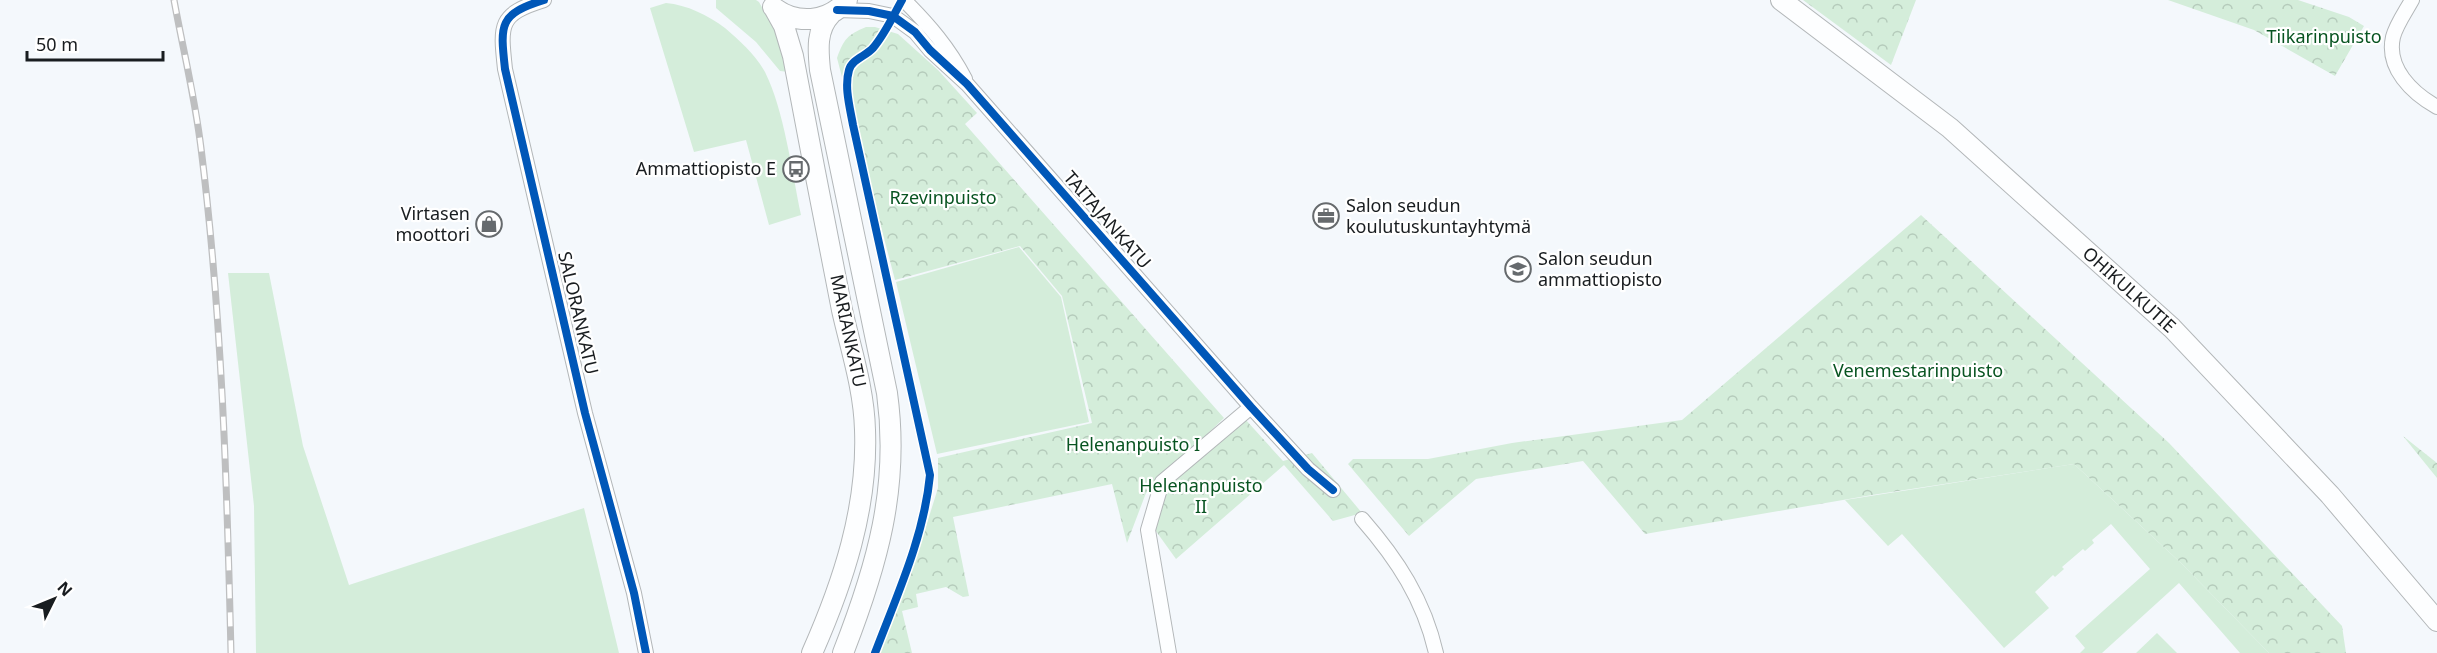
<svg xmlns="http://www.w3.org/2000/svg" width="2437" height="653" font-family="'Noto Sans',sans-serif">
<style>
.grass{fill:#d4edda}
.park{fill:url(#park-crowns)}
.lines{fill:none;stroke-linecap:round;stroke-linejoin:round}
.minor-casing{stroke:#b3b7b9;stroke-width:16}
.secondary-casing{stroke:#b3b7b9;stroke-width:22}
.minor{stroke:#fdfeff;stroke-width:14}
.secondary{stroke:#fdfeff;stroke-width:20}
.rail-casing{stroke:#bebfc0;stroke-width:7}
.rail{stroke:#fff;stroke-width:4.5;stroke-dasharray:14;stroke-linecap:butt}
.cycleway-casing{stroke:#fff;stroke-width:11}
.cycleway{stroke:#0057b8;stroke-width:8}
.labels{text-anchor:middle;stroke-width:4.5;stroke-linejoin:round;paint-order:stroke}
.park-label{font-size:18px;fill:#085421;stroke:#fff}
.poi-label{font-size:18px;fill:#191d20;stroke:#fff;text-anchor:end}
.street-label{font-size:18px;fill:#191d20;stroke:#fff}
</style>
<defs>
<pattern id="park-crowns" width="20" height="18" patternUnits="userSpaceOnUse" patternTransform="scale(1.5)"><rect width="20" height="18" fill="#d4edda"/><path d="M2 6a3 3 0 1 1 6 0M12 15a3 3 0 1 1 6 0" fill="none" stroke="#b5cbbb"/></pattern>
</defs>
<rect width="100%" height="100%" fill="#f4f8fc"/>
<path class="grass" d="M 716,0 L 756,0 L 759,2 L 777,34 L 789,72 L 780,71 L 756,42 L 716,8 Z
M 666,3 C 687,5 708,15 725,28 C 740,41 755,54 765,72 C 784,110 792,172 801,215 L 769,225 L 746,140 L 694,152 L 650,8 Z
M 1019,247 L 1061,297 L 1089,422 L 937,454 L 896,282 Z
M 228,273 L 269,273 L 303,446 L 349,585 L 584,508 L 619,653 L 256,653 L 254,506 Z
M 2074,464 L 2181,563 L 2269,653 L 2240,653 L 2179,583 L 2102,653 L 2080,653 L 2085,648 L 2075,636 L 2150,569 L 2111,524 L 2092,540 L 2094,543 L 2085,551 L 2083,549 L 2062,567 L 2064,569 L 2055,577 L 2053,575 L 2035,592 L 2049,608 L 2004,648 L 1902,534 L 1888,546 L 1845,500 Z
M 2157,633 L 2177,653 L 2136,653 Z"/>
<path class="park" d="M 1803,0 L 1916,0 L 1891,65 Z
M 2168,0 L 2298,0 L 2349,17 L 2364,26 L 2335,76 L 2254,30 Z
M 866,27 L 875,27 L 898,34 L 938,70 L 977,113 L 965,124 L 1224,418 L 1146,493 L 1127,543 L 1112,484 L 953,517 L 969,596 L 963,597 L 946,587 L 916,594 L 918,607 L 902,611 L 912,653 L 880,653 L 923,536 L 938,488 L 938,458 L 1092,423 L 1062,296 L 1020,246 L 895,280 L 837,58 C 844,39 847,35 866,27 Z
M 1921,215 L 2169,443 L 2342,626 L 2346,653 L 2269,653 L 2181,563 L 2074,464 L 1872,495 L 1645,534 L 1583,461 L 1476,479 L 1409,536 L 1348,464 L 1353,459 L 1428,459 L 1512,443 L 1682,420 Z
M 1245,419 L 1283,461 L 1312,453 L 1362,513 L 1333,521 L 1284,465 L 1176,559 L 1153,527 L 1166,486 Z
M 2403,436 L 2437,463 L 2437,478 Z"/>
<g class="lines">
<g class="minor-casing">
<path id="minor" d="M 544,0 C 499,14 500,24 505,69 L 585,413 L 634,593 L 646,653
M 904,0 C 929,25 949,48 965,79
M 2412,0 C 2406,11 2396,25 2393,37 C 2386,68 2412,93 2437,107
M 837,10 L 869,11 L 893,16 L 915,32 L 930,50 L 967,84 L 1251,407 L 1308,469 L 1333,490
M 1362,519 C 1397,559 1424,600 1436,653
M 1169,653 L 1148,530 L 1162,482 L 1251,407"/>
</g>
<g class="secondary-casing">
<path id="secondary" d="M 1781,0 L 1950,128 L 2172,328 L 2330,495 L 2437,621
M 773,7 C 796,25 828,23 847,0
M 774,8 L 784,26 L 793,56 C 809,141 825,225 842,310 C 851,350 864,389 865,430 C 868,508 843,583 812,653
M 831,14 C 816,29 818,50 820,70 L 887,393 C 900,487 877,566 843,653"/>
</g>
<use href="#minor" class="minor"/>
<use href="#secondary" class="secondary"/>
<g class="rail-casing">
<path id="rail" d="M 174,0 C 183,49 195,98 201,148 C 222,316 227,484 231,653"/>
</g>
<use href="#rail" class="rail"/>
<g class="cycleway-casing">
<path id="cycleway" d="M 544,0 C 499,14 500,24 505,69 L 585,413 L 634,593 L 646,653
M 837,10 L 869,11 L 893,16 L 915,32 L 930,50 L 967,84 L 1251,407 L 1308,469 L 1333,490
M 875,653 C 897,595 924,537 930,475 L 853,125 C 850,108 844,87 849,70 C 852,59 866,56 873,48 C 885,34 893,16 902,0"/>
</g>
<use href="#cycleway" class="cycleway"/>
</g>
<defs>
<g id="bus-ring" transform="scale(1.35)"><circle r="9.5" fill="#fff" stroke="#666a6d" stroke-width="1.5"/><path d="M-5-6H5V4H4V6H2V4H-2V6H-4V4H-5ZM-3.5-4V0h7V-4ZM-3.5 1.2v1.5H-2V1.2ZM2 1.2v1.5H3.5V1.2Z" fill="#666a6d"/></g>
<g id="office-ring" transform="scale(1.35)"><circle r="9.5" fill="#fff" stroke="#666a6d" stroke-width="1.5"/><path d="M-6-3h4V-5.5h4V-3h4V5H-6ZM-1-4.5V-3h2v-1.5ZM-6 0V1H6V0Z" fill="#666a6d"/></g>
<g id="shop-ring" transform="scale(1.35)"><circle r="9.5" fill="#fff" stroke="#666a6d" stroke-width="1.5"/><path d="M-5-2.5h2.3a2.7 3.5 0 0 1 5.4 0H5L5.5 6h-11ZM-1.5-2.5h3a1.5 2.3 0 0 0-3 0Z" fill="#666a6d"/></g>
<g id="school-ring" transform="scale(1.35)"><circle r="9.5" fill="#fff" stroke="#666a6d" stroke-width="1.5"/><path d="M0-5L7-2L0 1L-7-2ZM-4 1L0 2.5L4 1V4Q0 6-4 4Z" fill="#666a6d"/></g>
</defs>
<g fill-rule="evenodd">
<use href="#bus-ring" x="796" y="169"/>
<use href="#office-ring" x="1326" y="216"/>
<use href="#shop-ring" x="489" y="224"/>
<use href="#school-ring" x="1518" y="269"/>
</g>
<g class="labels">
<g class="park-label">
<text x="2324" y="43">Tiikarinpuisto</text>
<text x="943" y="204">Rzevinpuisto</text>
<text x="1918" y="377">Venemestarinpuisto</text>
<text x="1133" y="451">Helenanpuisto I</text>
<text x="1201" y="492">Helenanpuisto<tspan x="1201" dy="21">II</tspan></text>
</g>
<g class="poi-label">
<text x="776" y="175">Ammattiopisto E</text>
<text x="1346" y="212" text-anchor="start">Salon seudun<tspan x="1346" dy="21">koulutuskuntayhtymä</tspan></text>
<text x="470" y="220">Virtasen<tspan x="470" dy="21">moottori</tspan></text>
<text x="1538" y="265" text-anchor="start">Salon seudun<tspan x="1538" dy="21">ammattiopisto</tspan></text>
</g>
<g class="street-label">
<text transform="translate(1107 220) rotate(49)" y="6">TAITAJANKATU</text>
<text transform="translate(2129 290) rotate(42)" y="6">OHIKULKUTIE</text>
<text transform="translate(578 313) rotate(77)" y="6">SALORANKATU</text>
<text transform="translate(848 331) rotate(78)" y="6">MARIANKATU</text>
</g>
</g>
<g transform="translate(54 599) rotate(47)" stroke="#ffffff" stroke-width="4.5" paint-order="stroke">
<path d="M0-4.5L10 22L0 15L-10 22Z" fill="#191d20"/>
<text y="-9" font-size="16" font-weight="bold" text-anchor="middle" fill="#191d20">N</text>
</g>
<path d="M27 51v9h136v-9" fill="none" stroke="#191d20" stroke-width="3"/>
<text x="36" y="51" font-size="18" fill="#191d20" stroke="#ffffff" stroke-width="4.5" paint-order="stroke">50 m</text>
</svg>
